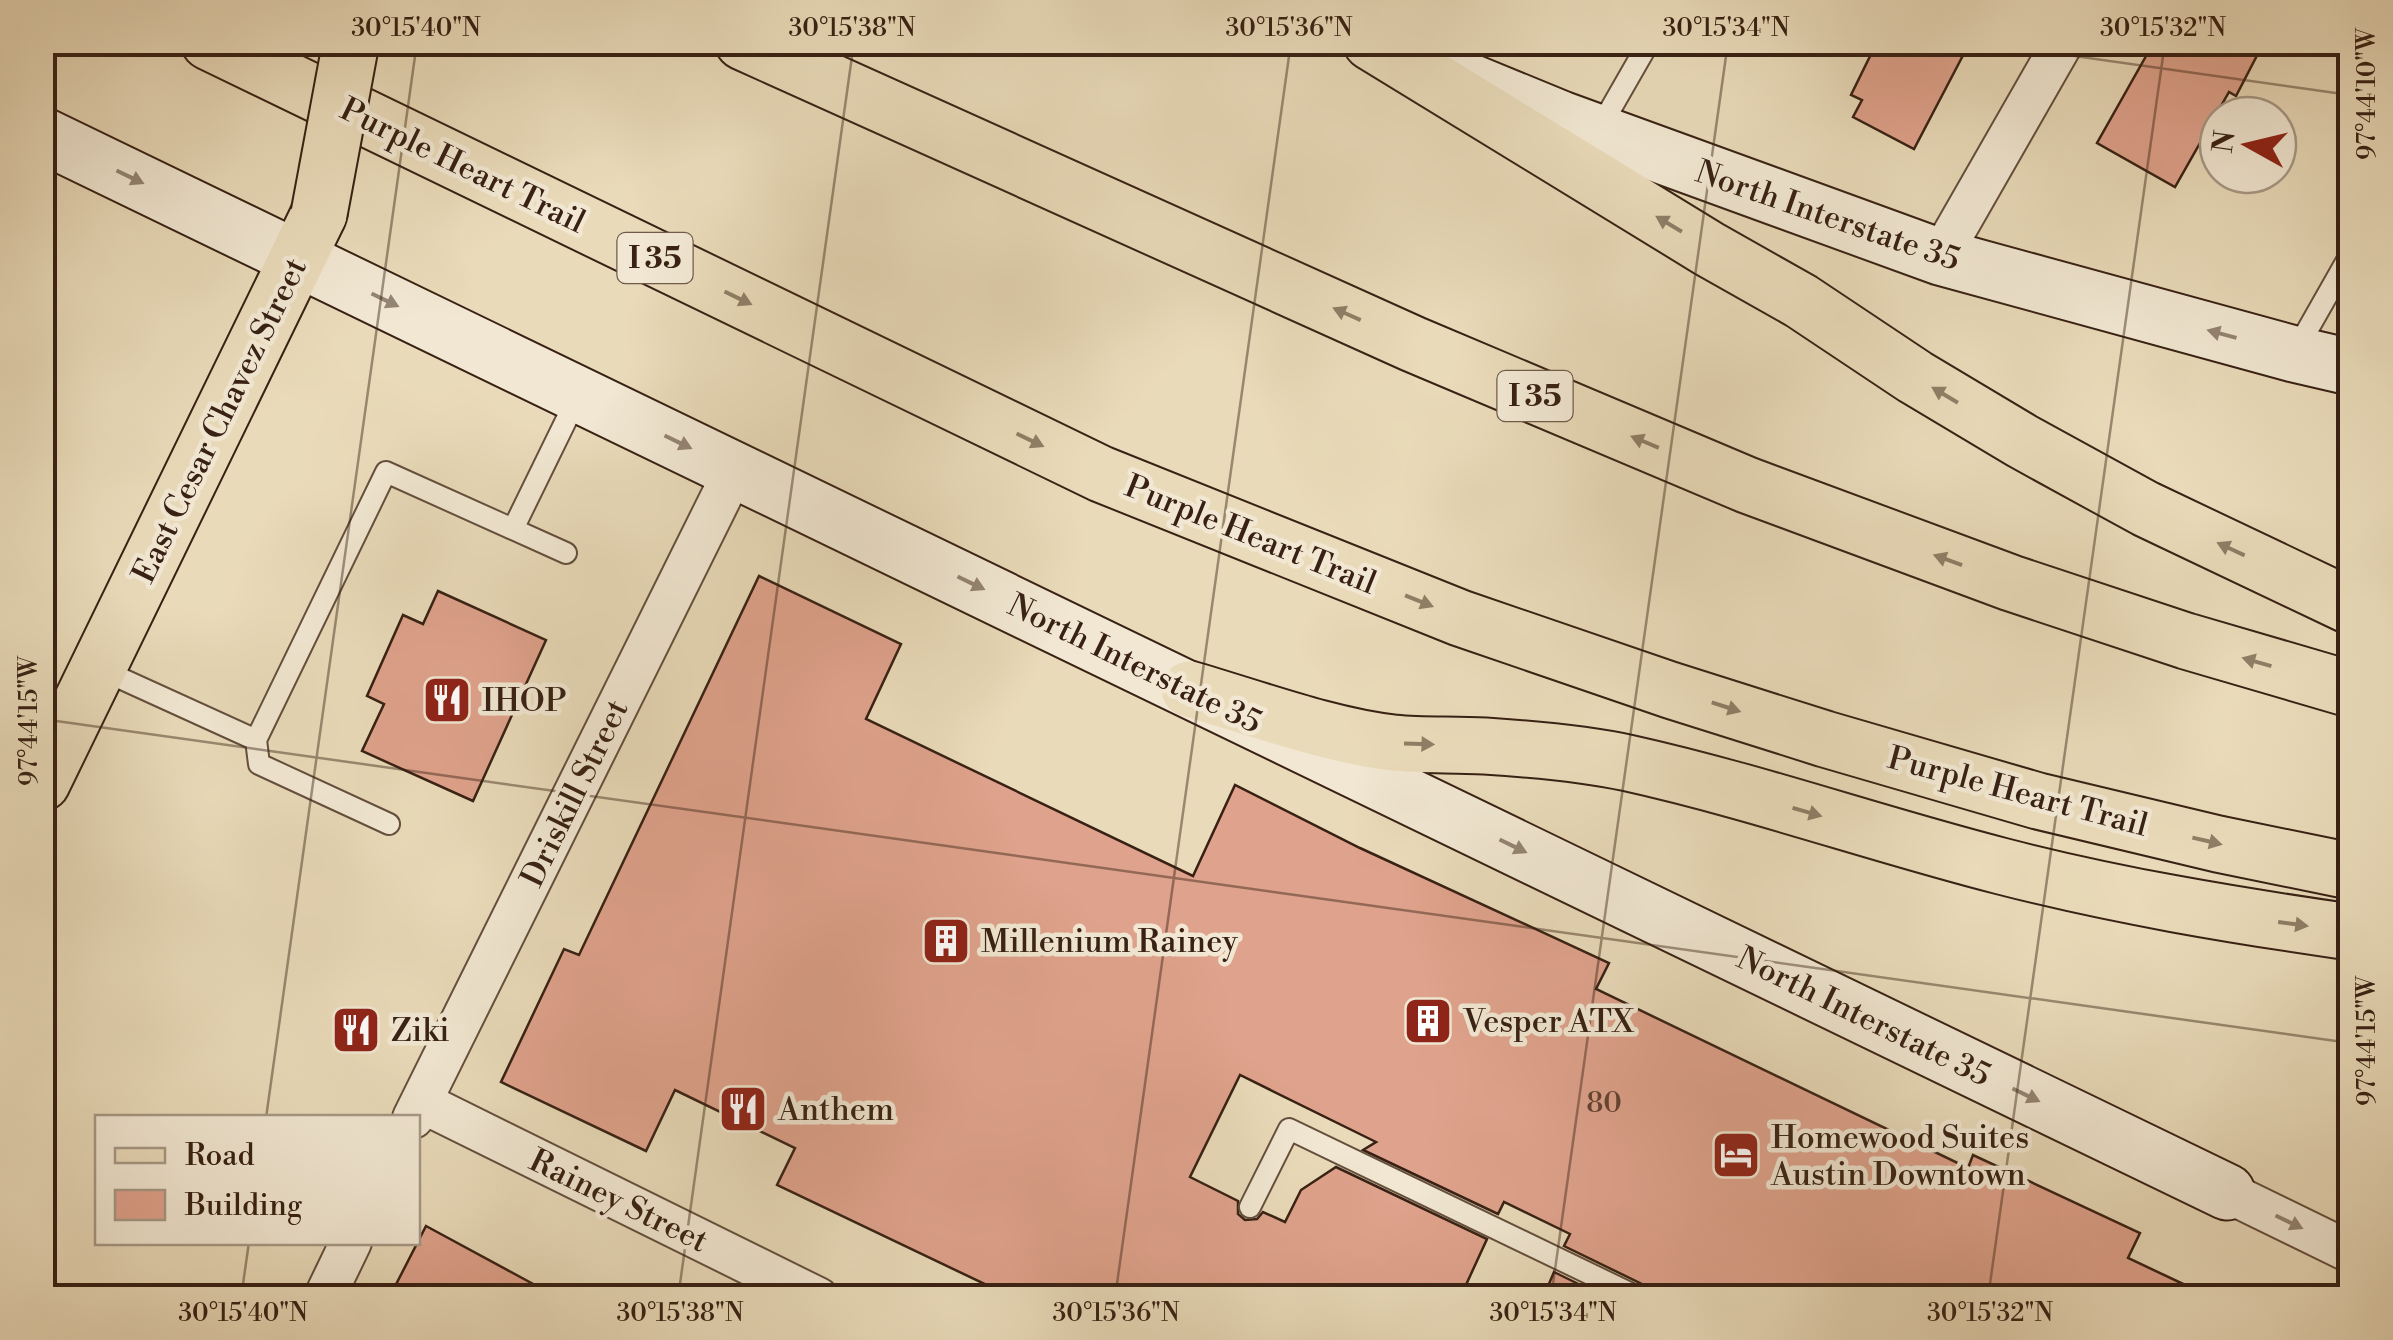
<svg xmlns="http://www.w3.org/2000/svg" width="2393" height="1340" font-family="'Libre Bodoni',serif">
<style>
.building{fill:#dfa28c;stroke:#382114;stroke-width:2.5}
.lines{fill:none;stroke-linecap:round;stroke-linejoin:round}
.lane-casing{stroke:#644f3d;stroke-width:24}
.street-casing{stroke:#644f3d;stroke-width:44}
.secondary-casing{stroke:#382114;stroke-width:59}
.primary-casing{stroke:#382114;stroke-width:59}
.highway-casing{stroke:#382114;stroke-width:59}
.lane{stroke:#f1e7d2;stroke-width:20}
.street{stroke:#f1e7d2;stroke-width:40}
.secondary{stroke:#f1e7d2;stroke-width:55}
.primary{stroke:#e9dab9;stroke-width:55}
.highway{stroke:#e9dab9;stroke-width:55}
.primary-bridge-casing{stroke:#382114;stroke-width:59;stroke-linecap:butt}
.primary-bridge{stroke:#e9dab9;stroke-width:55}
.oneway{fill:#948473}
.oneway2{fill:#907e66}
.ticks{fill:none;stroke:#382114;stroke-width:2.5;stroke-opacity:0.45}
.labels{text-anchor:middle;stroke-width:9;stroke-linejoin:round;paint-order:stroke}
.number-label{font-size:28px;fill:#624132}
.shield{fill:#f1e7d2;stroke:#705c4d;stroke-width:2.5}
.shield-label{font-size:30px;font-weight:bold;fill:#382114}
.street-label{font-size:32px;fill:#382114;stroke:#f1e7d2}
.poi-label{font-size:32px;fill:#382114;stroke:#f1e7d2;text-anchor:start}
.neatline{fill:none;stroke:#382114;stroke-width:4}
.ticks-label{font-size:25px;text-anchor:middle;fill:#382114}
</style>
<rect width="100%" height="100%" fill="#e9dab9"/>
<filter id="stains"><feTurbulence type="fractalNoise" baseFrequency=".002" numOctaves="4"/><feColorMatrix values="0 0 0 0 .2 0 0 0 0 .09 0 0 0 0 .02 0 0 0 .5 -.17"/></filter>
<radialGradient id="worn" r=".72"><stop offset=".6" stop-color="#630" stop-opacity="0"/><stop offset="1" stop-color="#630" stop-opacity=".3"/></radialGradient>
<path class="building" d="M 1877,42 L 1970,42 L 1914,149 L 1853,117 L 1862,100 L 1851,95 Z
M 2154,42 L 2264,42 L 2236,96 L 2229,92 L 2175,187 L 2097,143 Z
M 759,576 L 901,644 L 866,719 L 1193,876 L 1235,785 L 1360,848 L 1609,963 L 1596,989 L 1968,1168 L 1973,1155 L 2140,1233 L 2128,1258 L 2213,1298 L 1654,1298 L 1652,1291 L 1646,1286 L 1564,1246 L 1570,1234 L 1504,1202 L 1498,1214 L 1363,1150 L 1376,1142 L 1240,1075 L 1190,1177 L 1238,1201 L 1238,1214 L 1245,1220 L 1257,1219 L 1263,1212 L 1285,1222 L 1301,1190 L 1336,1167 L 1487,1239 L 1460,1298 L 1014,1298 L 777,1185 L 795,1148 L 675,1090 L 646,1151 L 501,1082 L 564,949 L 579,955 Z
M 438,591 L 546,640 L 473,801 L 362,751 L 384,704 L 367,696 L 403,615 L 423,624 Z
M 426,1226 L 559,1298 L 389,1298 Z
M 1554,1272 L 1607,1298 L 1543,1298 Z"/>
<g class="lines">
<g class="lane-casing">
<path id="lane" d="M 1598,131 L 1649,42
M 2295,352 L 2350,255
M 513,529 L 578,396
M 100,669 L 256,740
M 389,824 L 259,764 L 256,740 L 386,472 L 566,553
M 1250,1207 L 1289,1129 L 1640,1298"/>
</g>
<g class="street-casing">
<path id="street" d="M 1940,257 L 2063,42
M 421,1102 L 818,1298
M 413,1118 L 735,469
M 2227,1192 L 2350,1252
M 324,1298 L 351,1242"/>
</g>
<g class="secondary-casing">
<path id="secondary" d="M 1461,78 L 1561,119 L 1940,257 L 2294,354 L 2350,367
M 42,135 L 2227,1192"/>
</g>
<g class="primary-casing">
<path id="primary" d="M 42,783 L 319,214"/>
</g>
<g class="highway-casing">
<path id="highway" d="M 209,42 L 1101,474 L 1460,618 L 1670,690 L 1825,739 L 2038,801 L 2218,844 L 2350,871
M 743,42 L 1413,344 L 1747,485 L 2011,583 L 2186,641 L 2350,689
M 1371,42 L 1709,249 L 1801,301 L 1915,377 L 2022,441 L 2146,509 L 2350,606
M 1189,689 C 1252,707 1329,736 1394,743 C 1424,746 1455,744 1485,746 C 1532,749 1582,753 1628,763 C 1754,791 1876,834 2001,866 C 2117,896 2232,915 2350,932"/>
</g>
<use href="#lane" class="lane"/>
<use href="#street" class="street"/>
<use href="#secondary" class="secondary"/>
<use href="#primary" class="primary"/>
<use href="#highway" class="highway"/>
<g class="primary-bridge-casing">
<path id="primary-bridge" d="M 319,214 L 351,42"/>
</g>
<use href="#primary-bridge" class="primary-bridge"/>
</g>
<defs><path id="oneway-solid" d="M-6-.8H1V-3.2L6.5 0L1 3.2V.8H-6Z" transform="scale(2.5)"/></defs>
<g class="oneway">
<use href="#oneway-solid" transform="translate(130 177) rotate(26)"/>
<use href="#oneway-solid" transform="translate(385 300) rotate(26)"/>
<use href="#oneway-solid" transform="translate(2222 334) rotate(-165)"/>
<use href="#oneway-solid" transform="translate(678 442) rotate(26)"/>
<use href="#oneway-solid" transform="translate(971 583) rotate(26)"/>
<use href="#oneway-solid" transform="translate(1513 846) rotate(26)"/>
<use href="#oneway-solid" transform="translate(2026 1095) rotate(26)"/>
<use href="#oneway-solid" transform="translate(2289 1222) rotate(26)"/>
</g>
<g class="oneway2">
<use href="#oneway-solid" transform="translate(1669 224) rotate(-149)"/>
<use href="#oneway-solid" transform="translate(738 298) rotate(26)"/>
<use href="#oneway-solid" transform="translate(1347 314) rotate(-156)"/>
<use href="#oneway-solid" transform="translate(1945 395) rotate(-149)"/>
<use href="#oneway-solid" transform="translate(1030 440) rotate(26)"/>
<use href="#oneway-solid" transform="translate(1645 442) rotate(-157)"/>
<use href="#oneway-solid" transform="translate(2231 549) rotate(-155)"/>
<use href="#oneway-solid" transform="translate(1948 560) rotate(-160)"/>
<use href="#oneway-solid" transform="translate(1419 601) rotate(22)"/>
<use href="#oneway-solid" transform="translate(2257 662) rotate(-164)"/>
<use href="#oneway-solid" transform="translate(1726 707) rotate(18)"/>
<use href="#oneway-solid" transform="translate(1419 744) rotate(2)"/>
<use href="#oneway-solid" transform="translate(1807 812) rotate(16)"/>
<use href="#oneway-solid" transform="translate(2207 841) rotate(13)"/>
<use href="#oneway-solid" transform="translate(2293 924) rotate(8)"/>
</g>
<path class="ticks" d="M 1975,42 L 2350,95M 42,719 L 2350,1043M 266,1118 L 417,42M 241,1298 L 249,1242M 678,1298 L 854,42M 1115,1298 L 1291,42M 1551,1298 L 1728,42M 1988,1298 L 2165,42"/>
<defs>
<g id="restaurant-square" transform="scale(2.5)"><rect x="-9" y="-9" width="18" height="18" rx="4" fill="#8f2418" stroke="#f1e7d2"/><path d="M-5-6h1v4h1v-4h1v4h1v-4h1v5L-1.5 .5V6h-2V.5L-5-1ZM5-6V6H3V1.5H1.5Q1.5-4 5-6Z" fill="#fff"/></g>
<g id="building-square" transform="scale(2.5)"><rect x="-9" y="-9" width="18" height="18" rx="4" fill="#8f2418" stroke="#f1e7d2"/><path d="M-4-6H4V6H1V3H-1V6H-4ZM-2.5-4.3h1.7v1.8h-1.7ZM.8-4.3h1.7v1.8H.8ZM-2.5-1h1.7V.8h-1.7ZM.8-1h1.7V.8H.8Z" fill="#fff"/></g>
<g id="hotel-square" transform="scale(2.5)"><rect x="-9" y="-9" width="18" height="18" rx="4" fill="#8f2418" stroke="#f1e7d2"/><path d="M-6-4.5h1.5V1H6V5H4.5V3h-9V5H-6ZM-4 0a1.8 1.8 0 1 1 3.6 0ZM.5 0V-2.5h3Q6-2.5 6 0Z" fill="#fff"/></g>
</defs>
<g fill-rule="evenodd">
<use href="#restaurant-square" x="447" y="700"/>
<use href="#building-square" x="946" y="941"/>
<use href="#building-square" x="1428" y="1021"/>
<use href="#restaurant-square" x="356" y="1030"/>
<use href="#restaurant-square" x="743" y="1109"/>
<use href="#hotel-square" x="1736" y="1155"/>
</g>
<g class="labels">
<g class="number-label">
<text x="1604" y="1112">80</text>
</g>
<g class="shield">
<rect x="617.5" y="233" width="75" height="50" rx="8"/>
<rect x="1497.5" y="371" width="75" height="50" rx="8"/>
</g>
<g class="shield-label">
<text x="655" y="268">I 35</text>
<text x="1535" y="406">I 35</text>
</g>
<g class="street-label">
<text transform="translate(463 165) rotate(26)" y="11">Purple Heart Trail</text>
<text transform="translate(1828 215) rotate(19)" y="11">North Interstate 35</text>
<text transform="translate(219 420) rotate(-64)" y="11">East Cesar Chavez Street</text>
<text transform="translate(1251 534) rotate(22)" y="11">Purple Heart Trail</text>
<text transform="translate(1135 663) rotate(26)" y="11">North Interstate 35</text>
<text transform="translate(2018 791) rotate(15)" y="11">Purple Heart Trail</text>
<text transform="translate(574 793) rotate(-64)" y="11">Driskill Street</text>
<text transform="translate(1864 1016) rotate(26)" y="11">North Interstate 35</text>
<text transform="translate(619 1200) rotate(26)" y="11">Rainey Street</text>
</g>
<g class="poi-label">
<text x="482" y="711">IHOP</text>
<text x="981" y="952">Millenium Rainey</text>
<text x="1463" y="1032">Vesper ATX</text>
<text x="391" y="1041">Ziki</text>
<text x="778" y="1120">Anthem</text>
<text x="1771" y="1148">Homewood Suites<tspan x="1771" dy="37">Austin Downtown</tspan></text>
</g>
</g>
<rect width="2393" height="1340" fill="none" stroke="#e9dab9" stroke-width="110"/>
<rect x="95" y="1115" width="325" height="130" fill="#f1e7d2" stroke="#a79886" stroke-width="2.5"/>
<rect x="115" y="1148" width="50" height="15" fill="#e9dab9" stroke="#a79886" stroke-width="2.5"/>
<text x="185" y="1165" font-size="30" fill="#382114">Road</text>
<rect x="115" y="1190" width="50" height="30" fill="#dfa28c" stroke="#a79886" stroke-width="2.5"/>
<text x="185" y="1215" font-size="30" fill="#382114">Building</text>
<g transform="translate(2248 145) rotate(278)"><circle r="48" fill="#f1e7d2" stroke="#a79886" stroke-width="2.5"/>
<path d="M0-8L18 38L0 25L-18 38Z" fill="#8f2418"/>
<text y="-15" font-size="28" font-weight="bold" text-anchor="middle" fill="#382114">N</text>
</g>
<rect x="55" y="55" width="2283" height="1230" class="neatline"/>
<g class="ticks-label">
<text x="416" y="36">30°15'40"N</text>
<text x="852" y="36">30°15'38"N</text>
<text x="1289" y="36">30°15'36"N</text>
<text x="1726" y="36">30°15'34"N</text>
<text x="2163" y="36">30°15'32"N</text>
<text transform="translate(2366 94) rotate(-90)" y="9">97°44'10"W</text>
<text transform="translate(28 721) rotate(-90)" y="9">97°44'15"W</text>
<text transform="translate(2366 1041) rotate(-90)" y="9">97°44'15"W</text>
<text x="243" y="1321">30°15'40"N</text>
<text x="680" y="1321">30°15'38"N</text>
<text x="1116" y="1321">30°15'36"N</text>
<text x="1553" y="1321">30°15'34"N</text>
<text x="1990" y="1321">30°15'32"N</text>
</g>
<rect width="100%" height="100%" filter="url(#stains)"/>
<rect width="100%" height="100%" fill="url(#worn)"/>
</svg>
